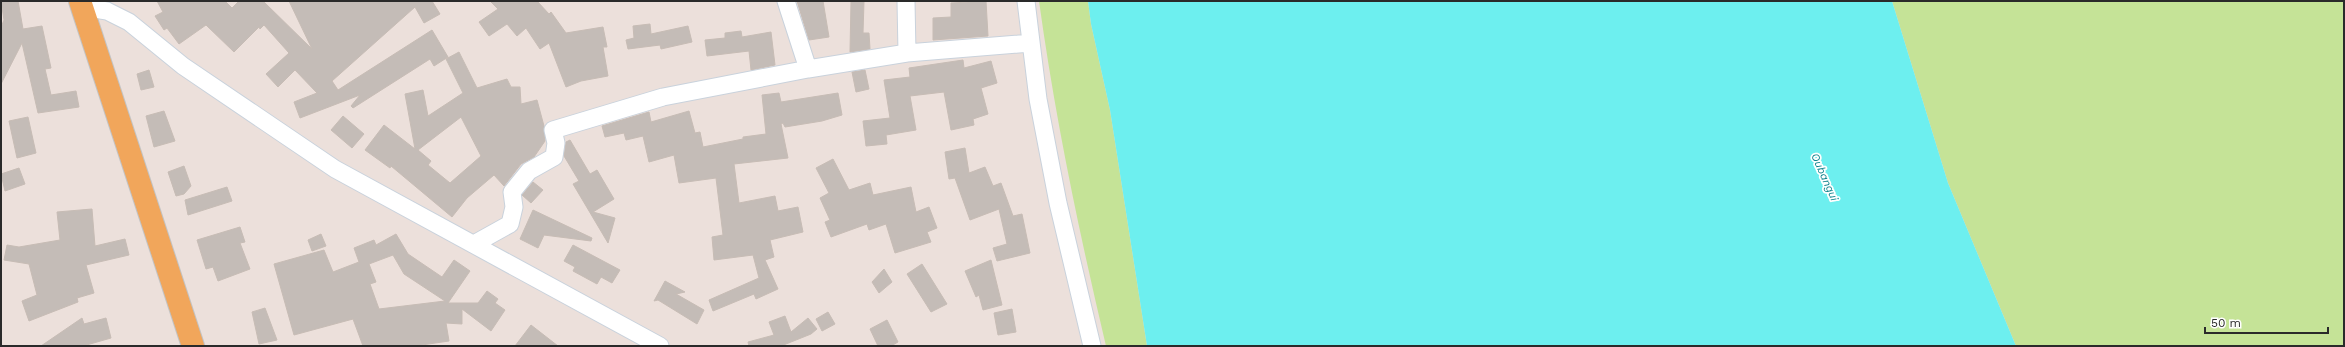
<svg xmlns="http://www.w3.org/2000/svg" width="2345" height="347" font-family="'Work Sans',sans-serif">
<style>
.green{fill:#c5e397}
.water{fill:#6defef}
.building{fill:#c4bcb7;stroke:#c7bcb5;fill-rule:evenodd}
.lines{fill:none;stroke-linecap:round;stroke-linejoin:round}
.street-casing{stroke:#c9d2dc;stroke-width:19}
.primary-casing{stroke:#c3c3c3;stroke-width:24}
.street{stroke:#fff;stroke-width:17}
.primary{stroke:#f1a65b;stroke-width:22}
.labels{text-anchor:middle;stroke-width:3.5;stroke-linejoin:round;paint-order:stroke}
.water-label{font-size:11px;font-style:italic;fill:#0d828c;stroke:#fff}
</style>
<rect width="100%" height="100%" fill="#ece0db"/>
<path class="green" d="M 1039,1 L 1088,1 L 1091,24 L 1110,110 L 1147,346 L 1106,346 C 1079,232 1055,117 1039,1 Z
M 1892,1 L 2344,1 L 2344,346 L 2016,346 L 1948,183 Z"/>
<path class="water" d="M 1088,1 L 1892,1 L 1948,183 L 2016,346 L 1147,346 L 1110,110 L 1091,24 Z"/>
<path class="building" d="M 1,1 L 18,1 L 23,29 L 42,26 L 51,68 L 45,69 L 51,95 L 76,91 L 79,107 L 38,113 L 22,43 L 1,84 L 1,27 L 4,20 Z
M 157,1 L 225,1 L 232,8 L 239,1 L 263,1 L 312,49 L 289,1 L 432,1 L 440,14 L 424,23 L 415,7 L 332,81 L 338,90 L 432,30 L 448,57 L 434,66 L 430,59 L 353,108 L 351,106 L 360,95 L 300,118 L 294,102 L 317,93 L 295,70 L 278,87 L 266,74 L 289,53 L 264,25 L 260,29 L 259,27 L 234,52 L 206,25 L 179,44 L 167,28 L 164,30 L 155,16 L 163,12 Z
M 490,1 L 537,1 L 549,14 L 551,12 L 566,33 L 603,27 L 607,47 L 603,47 L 608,76 L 581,81 L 566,87 L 549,43 L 540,49 L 526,28 L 517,36 L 507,24 L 489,36 L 479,22 L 498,9 Z
M 797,1 L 823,1 L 829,37 L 809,40 Z
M 851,1 L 864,1 L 863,33 L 869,33 L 870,49 L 850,52 Z
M 986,1 L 988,36 L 933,40 L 933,18 L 951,17 L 951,3 Z
M 650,24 L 651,34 L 688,26 L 692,42 L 661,49 L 660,45 L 628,49 L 626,40 L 634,38 L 633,26 Z
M 741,31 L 742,37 L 771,32 L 775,65 L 751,70 L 749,51 L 707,56 L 705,40 L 725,38 L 725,33 Z
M 459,52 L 477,88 L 507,79 L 511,87 L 520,87 L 521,104 L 537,100 L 544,126 L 545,141 L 534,157 L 521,164 L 504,186 L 494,175 L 467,198 L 452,217 L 391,166 L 390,168 L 365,150 L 384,125 L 415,149 L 405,94 L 423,90 L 428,116 L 463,93 L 446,59 ZM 461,117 L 481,156 L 450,183 L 428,165 L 431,161 L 418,150 Z
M 963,60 L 964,68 L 991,61 L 997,83 L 981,88 L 988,114 L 973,119 L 974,125 L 951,130 L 944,92 L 910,96 L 916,130 L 886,135 L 887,144 L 866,146 L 863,121 L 890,118 L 884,80 L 910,77 L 909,68 Z
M 149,70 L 154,87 L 141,90 L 137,74 Z
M 865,70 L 869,89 L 856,92 L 852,72 Z
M 779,93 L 781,102 L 838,93 L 842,115 L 822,121 L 785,127 L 783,123 L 781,124 L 788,158 L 734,164 L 739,203 L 775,196 L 778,211 L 798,207 L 803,232 L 770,240 L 774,257 L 765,260 L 778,289 L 756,299 L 754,294 L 713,311 L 709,300 L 759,278 L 753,255 L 714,260 L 712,237 L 723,235 L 716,178 L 679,183 L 674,155 L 649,162 L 643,136 L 626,140 L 624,133 L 605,137 L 602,126 L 649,112 L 651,122 L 689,111 L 695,133 L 700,132 L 703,147 L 743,139 L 743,137 L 766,134 L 762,95 Z
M 164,111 L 175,141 L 154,147 L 146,116 Z
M 343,116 L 364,134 L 352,148 L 331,130 Z
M 28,117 L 36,153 L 17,158 L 9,121 Z
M 570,140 L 590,174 L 597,170 L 614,199 L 593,212 L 615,218 L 608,243 L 573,184 L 579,181 L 564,156 L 566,142 Z
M 965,148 L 969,173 L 985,167 L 993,186 L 1001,183 L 1013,216 L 1022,214 L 1030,253 L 997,261 L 993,248 L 1007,244 L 999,209 L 970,220 L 955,178 L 949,179 L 945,152 Z
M 833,159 L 849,190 L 870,183 L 873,195 L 911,187 L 916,212 L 929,207 L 937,228 L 927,232 L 931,242 L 895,253 L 886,224 L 869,230 L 867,224 L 831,237 L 825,222 L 830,220 L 820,198 L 829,193 L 816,168 Z
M 184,166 L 191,186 L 184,194 L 176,196 L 168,172 Z
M 19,168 L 25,184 L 5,191 L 1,174 Z
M 533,182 L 543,190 L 531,203 L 522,195 Z
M 227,187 L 232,201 L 188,215 L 185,200 Z
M 92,209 L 95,246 L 125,239 L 129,255 L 86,265 L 94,293 L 77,298 L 78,302 L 29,321 L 22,301 L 37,295 L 29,264 L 4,260 L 7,245 L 19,247 L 60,240 L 57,212 Z
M 533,210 L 592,238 L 591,241 L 544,235 L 538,248 L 520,239 Z
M 240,227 L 245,242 L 240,243 L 250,269 L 218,281 L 213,267 L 206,269 L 197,240 Z
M 321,234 L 326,246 L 312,251 L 308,240 Z
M 396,234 L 408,254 L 442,277 L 454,260 L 470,271 L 448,303 L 478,303 L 487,291 L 498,299 L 495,303 L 505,310 L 491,331 L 462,309 L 462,324 L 446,323 L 449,341 L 415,346 L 363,346 L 353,319 L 294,335 L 274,264 L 324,250 L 333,272 L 359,262 L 354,248 L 374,240 L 376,245 ZM 393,255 L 404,274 L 445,301 L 379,309 L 370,284 L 376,282 L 369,264 Z
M 573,245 L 620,270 L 612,283 L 601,277 L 597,284 L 573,271 L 575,267 L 564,261 Z
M 991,260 L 1002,305 L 983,310 L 979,295 L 976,297 L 965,271 Z
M 922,264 L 947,304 L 931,312 L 907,274 Z
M 884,269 L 892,282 L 879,293 L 872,282 Z
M 665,281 L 685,292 L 676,294 L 704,310 L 697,324 L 658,300 L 654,301 Z
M 265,308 L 277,340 L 259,344 L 252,312 Z
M 1012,309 L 1016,332 L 998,335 L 994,313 Z
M 828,312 L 835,324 L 822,331 L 816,319 Z
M 785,316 L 791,332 L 808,318 L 817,329 L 811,334 L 781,346 L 749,346 L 748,342 L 774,335 L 769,322 Z
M 82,318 L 84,324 L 106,318 L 111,338 L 83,346 L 41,346 Z
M 887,320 L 898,342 L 891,346 L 878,346 L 870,329 Z
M 531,325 L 558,346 L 515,346 Z"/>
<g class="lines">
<g class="street-casing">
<path id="street" d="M 786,1 L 808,69
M 906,1 L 907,53
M 1026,1 L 1038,99 L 1058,203 L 1092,346
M 82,7 L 107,11 L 129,22 L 183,66 L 335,169 L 660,346
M 474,244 L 510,224 L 514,207 L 512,192 L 529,171 L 554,157 L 556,143 L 553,130 L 663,97 L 808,69 L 907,53 L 1031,43"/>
</g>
<g class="primary-casing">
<path id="primary" d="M 80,1 L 193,346"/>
</g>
<use href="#street" class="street"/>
<use href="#primary" class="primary"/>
</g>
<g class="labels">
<g class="water-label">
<text transform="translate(1825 177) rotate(66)" y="4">Oubangui</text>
</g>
</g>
<rect width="2345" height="347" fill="none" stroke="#2a2a2a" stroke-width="4"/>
<path d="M2205 327v6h123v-6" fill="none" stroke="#2a2a2a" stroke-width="2"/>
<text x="2211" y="327" font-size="12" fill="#2a2a2a" stroke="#ffffff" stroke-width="3" paint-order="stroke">50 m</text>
</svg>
